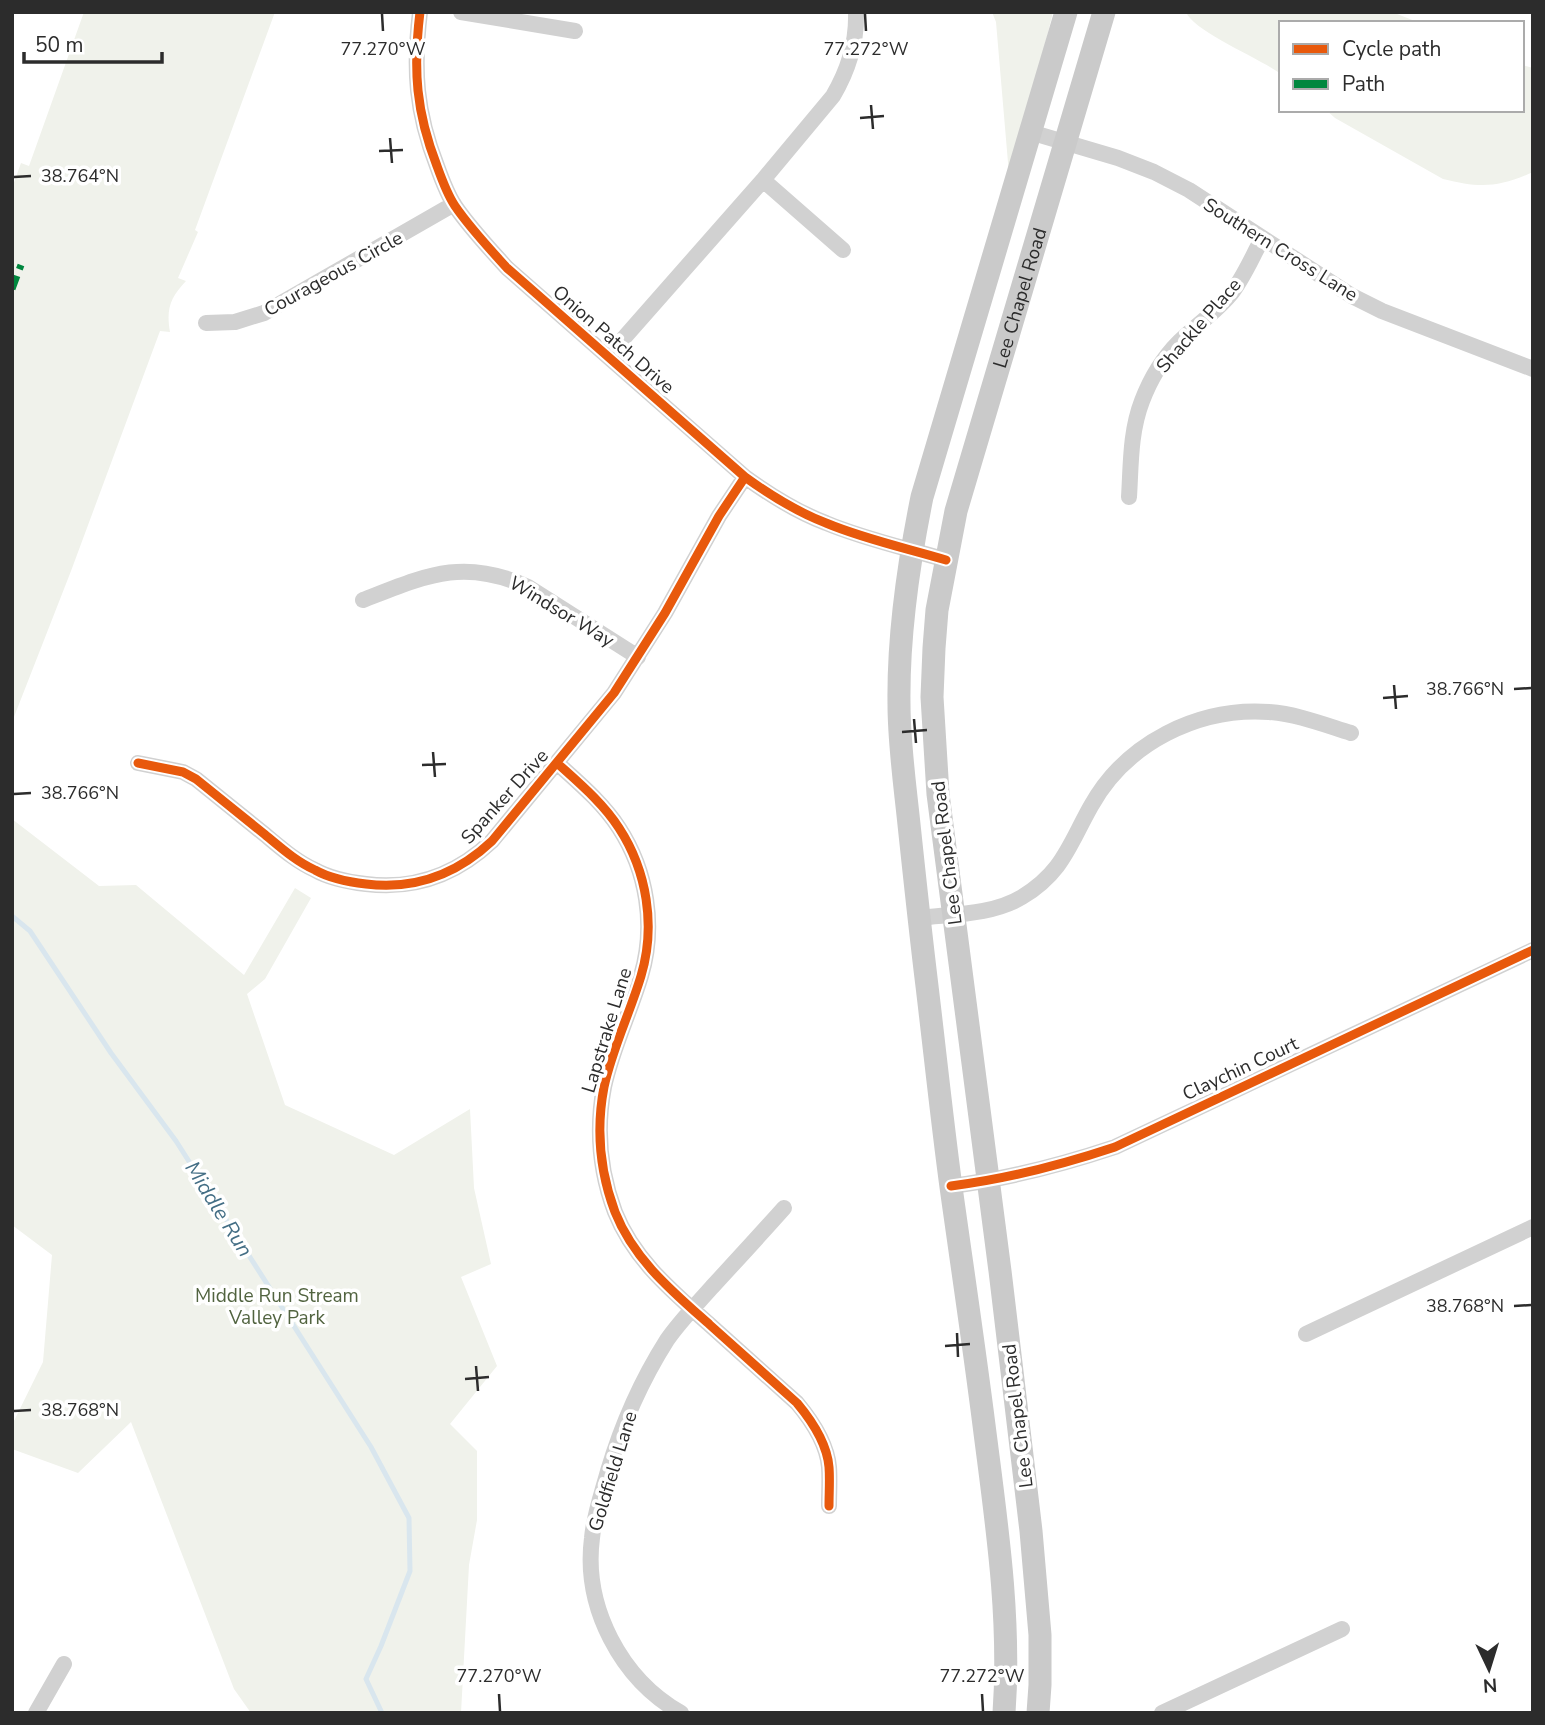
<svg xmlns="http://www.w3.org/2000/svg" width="1545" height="1725" font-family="'Nunito Sans',sans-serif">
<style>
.green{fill:#f0f2eb}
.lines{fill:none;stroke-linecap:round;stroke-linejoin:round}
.stream{stroke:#d9e6ee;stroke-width:5}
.minor{stroke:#d1d1d1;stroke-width:16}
.secondary{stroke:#cacaca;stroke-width:23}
.quiet{stroke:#00873e;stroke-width:7;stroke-dasharray:14 7;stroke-linecap:butt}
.cycleway-casing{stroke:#fff;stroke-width:13}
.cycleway{stroke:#e8590c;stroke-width:9}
.ticks{fill:none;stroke:#2c2c2c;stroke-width:2.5}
.labels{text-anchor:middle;stroke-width:7;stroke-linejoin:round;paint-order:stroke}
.street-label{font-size:19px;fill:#2c2c2c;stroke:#fff}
.park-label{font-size:19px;fill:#51633f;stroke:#fff}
.water-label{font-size:21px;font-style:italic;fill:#436e85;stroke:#fff}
.ticks-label{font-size:18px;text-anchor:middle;fill:#2c2c2c;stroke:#fff;stroke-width:7;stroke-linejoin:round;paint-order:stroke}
</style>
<rect width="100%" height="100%" fill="#fff"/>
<path class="green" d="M 84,12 L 275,12 L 195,230 L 198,232 L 178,278 L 186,281 C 170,298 166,309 170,332 L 160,331 L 71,571 L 12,722 L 12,188 L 21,163 L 29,166 Z
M 992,12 L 1053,12 L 1010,186 L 996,22 Z
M 1186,12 L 1392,12 L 1420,23 L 1281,23 L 1281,74 C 1261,59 1193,31 1186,12 Z
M 1522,65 L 1533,68 L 1533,172 C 1498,188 1479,188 1443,179 L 1335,118 L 1326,110 L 1522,110 Z
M 12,819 L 99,886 L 136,885 L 244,975 L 295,888 L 311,898 L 265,979 L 247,994 L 285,1105 L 394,1155 L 470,1109 L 474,1188 L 491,1264 L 461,1277 L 497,1366 L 450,1424 L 477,1451 L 477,1520 L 469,1565 L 461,1713 L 251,1713 L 234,1689 L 131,1422 L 78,1473 L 12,1449 L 12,1425 L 43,1362 L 52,1255 L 12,1225 Z"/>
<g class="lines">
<path class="stream" d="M 12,916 L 30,931 L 111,1053 L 176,1141 L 371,1447 L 409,1518 L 410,1571 L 381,1646 L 366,1679 L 382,1713"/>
<path class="minor" d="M 420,12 C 413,70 416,112 437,166 C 442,180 447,194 455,206 C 470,228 489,248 507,268 L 745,477 C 770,495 797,512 826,523 C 864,539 906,548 946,560
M 461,12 L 575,31
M 1030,132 L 1118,158 L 1154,172 L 1189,190 L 1352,296 L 1382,311 L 1533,369
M 763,180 L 843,250
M 206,323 L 235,322 L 264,313 L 454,204
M 608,356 L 763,180 L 833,96 C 849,69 857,43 856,12
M 1129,497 C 1131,465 1130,432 1142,401 C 1150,380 1162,359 1179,342 C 1195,326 1215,313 1230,295 C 1243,279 1252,257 1262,239
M 363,600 C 425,576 463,557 528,587 L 638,657
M 138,763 L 183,772 L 196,779 C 218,797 241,815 263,833 C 279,846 295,861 315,870 C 331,879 348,882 366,884 C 415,890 456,875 492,841 L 614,693 L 665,613 L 719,516 L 745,477
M 557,763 C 579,783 603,803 619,828 C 647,871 656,926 641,976 C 630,1013 612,1049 604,1087 C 596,1129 600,1172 615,1212 C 634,1260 673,1292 710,1325 C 739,1351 768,1377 797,1403 C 812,1421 827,1443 829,1467 C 830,1479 829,1493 829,1506
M 919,918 C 952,914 992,915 1022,897 C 1063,872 1069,845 1091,806 C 1126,743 1198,707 1269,712 C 1297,714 1325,725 1351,733
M 951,1186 C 1007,1179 1061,1165 1115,1147 L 1533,950
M 1306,1334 L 1533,1227
M 36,1713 L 64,1664
M 681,1713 C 621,1679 583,1607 592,1538 C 594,1515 602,1493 608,1471 C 622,1424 641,1381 667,1340 C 680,1321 697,1304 712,1287 C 736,1261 760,1235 784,1208
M 1162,1713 L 1342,1629"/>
<g class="secondary">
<path d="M 1004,1713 C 1011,1616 996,1520 984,1425 C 974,1346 962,1266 951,1187 C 942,1120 935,1053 927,986 C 920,929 914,872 908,815 C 904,778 899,741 899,704 C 898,634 908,566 922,497 L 1066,12"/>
<path id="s1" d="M 1038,1713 L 1040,1685 L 1040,1635 L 1031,1531 L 1000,1271 L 938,794 L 932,697 L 934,648 L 937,610 L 956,511 L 1104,12"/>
</g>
<path class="quiet" d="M 12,289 L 21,265"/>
<g class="cycleway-casing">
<path id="cycleway" d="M 420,12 C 413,70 416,112 437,166 C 442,180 447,194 455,206 C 470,228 489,248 507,268 L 745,477 C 770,495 797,512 826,523 C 864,539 906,548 946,560
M 138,763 L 183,772 L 196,779 C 218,797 241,815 263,833 C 279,846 295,861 315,870 C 331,879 348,882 366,884 C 415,890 456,875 492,841 L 614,693 L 665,613 L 719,516 L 745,477
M 557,763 C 579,783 603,803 619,828 C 647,871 656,926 641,976 C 630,1013 612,1049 604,1087 C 596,1129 600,1172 615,1212 C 634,1260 673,1292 710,1325 C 739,1351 768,1377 797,1403 C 812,1421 827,1443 829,1467 C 830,1479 829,1493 829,1506
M 951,1186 C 1007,1179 1061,1165 1115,1147 L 1533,950"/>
</g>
<use href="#cycleway" class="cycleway"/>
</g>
<path class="ticks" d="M 382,14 L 383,31M 865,14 L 866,31M 871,105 L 873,129M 860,118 L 884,116M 390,138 L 392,163M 379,151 L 403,150M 14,177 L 31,176M 1394,685 L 1396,709M 1514,689 L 1531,688M 1383,698 L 1408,696M 914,719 L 916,743M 902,732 L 927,730M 433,752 L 435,777M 422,765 L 446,764M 14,794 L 31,793M 1514,1306 L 1531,1305M 957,1333 L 958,1357M 945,1346 L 970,1344M 476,1366 L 478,1391M 465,1379 L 489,1377M 14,1411 L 31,1410M 499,1694 L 500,1711M 982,1694 L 983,1711"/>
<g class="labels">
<g class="street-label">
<text transform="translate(1281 249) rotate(32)" y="7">Southern Cross Lane</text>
<text transform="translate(333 273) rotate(-29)" y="7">Courageous Circle</text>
<text dy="7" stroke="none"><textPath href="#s1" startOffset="1433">Lee Chapel Road</textPath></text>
<text transform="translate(1198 325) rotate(-49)" y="7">Shackle Place</text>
<text transform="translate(614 339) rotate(41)" y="7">Onion Patch Drive</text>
<text transform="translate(562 611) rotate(31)" y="7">Windsor Way</text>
<text transform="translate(504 796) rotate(-48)" y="7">Spanker Drive</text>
<text transform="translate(946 853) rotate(-97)" y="7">Lee Chapel Road</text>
<text transform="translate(606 1030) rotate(-73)" y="7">Lapstrake Lane</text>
<text transform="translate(1240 1068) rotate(-25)" y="7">Claychin Court</text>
<text transform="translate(1017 1416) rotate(-97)" y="7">Lee Chapel Road</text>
<text transform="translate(612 1471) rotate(-73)" y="7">Goldfield Lane</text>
</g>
<g class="park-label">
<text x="277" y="1302">Middle Run Stream<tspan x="277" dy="22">Valley Park</tspan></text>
</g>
<g class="water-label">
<text transform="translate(219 1209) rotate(58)" y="7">Middle Run</text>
</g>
</g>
<g class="ticks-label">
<text x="383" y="55">77.270°W</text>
<text x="866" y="55">77.272°W</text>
<text x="80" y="182">38.764°N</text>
<text x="1465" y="695">38.766°N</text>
<text x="80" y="799">38.766°N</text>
<text x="1465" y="1312">38.768°N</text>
<text x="80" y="1416">38.768°N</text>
<text x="499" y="1682">77.270°W</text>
<text x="982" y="1682">77.272°W</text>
</g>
<rect width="1545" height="1725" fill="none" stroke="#2c2c2c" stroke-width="28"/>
<rect x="1279" y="21" width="245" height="91" fill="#ffffff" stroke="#ababab" stroke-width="2"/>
<rect x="1293" y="44" width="35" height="10" fill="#e8590c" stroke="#ababab" stroke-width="2"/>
<text x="1342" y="56" font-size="21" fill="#2c2c2c">Cycle path</text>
<rect x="1293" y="79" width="35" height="10" fill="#00873e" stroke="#ababab" stroke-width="2"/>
<text x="1342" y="91" font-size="21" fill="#2c2c2c">Path</text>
<g transform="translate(1489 1669) rotate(176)" stroke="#ffffff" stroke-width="5" paint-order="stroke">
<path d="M0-5L12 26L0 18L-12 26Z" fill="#2c2c2c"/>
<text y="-10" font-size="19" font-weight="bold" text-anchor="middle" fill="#2c2c2c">N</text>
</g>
<path d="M24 52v10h138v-10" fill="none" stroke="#2c2c2c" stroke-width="3.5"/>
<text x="35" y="52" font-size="21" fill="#2c2c2c" stroke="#ffffff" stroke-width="5" paint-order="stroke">50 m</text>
</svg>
